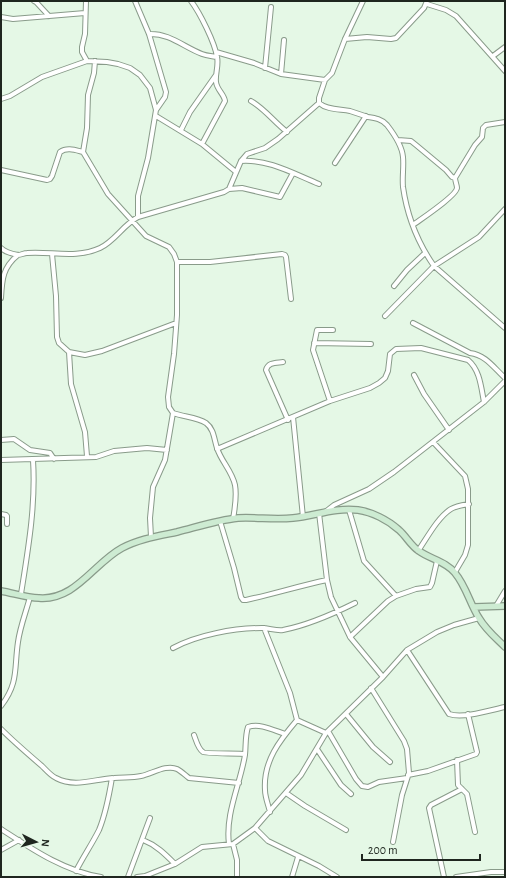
<svg xmlns="http://www.w3.org/2000/svg" width="506" height="878" font-family="'Alegreya Sans',sans-serif">
<style>
.lines{fill:none;stroke-linecap:round;stroke-linejoin:round}
.street-casing{stroke:#899b8a;stroke-width:6}
.secondary-casing{stroke:#899b8a;stroke-width:8}
.street{stroke:#fff;stroke-width:4}
.secondary{stroke:#cdebd2;stroke-width:5.5}
</style>
<rect width="100%" height="100%" fill="#e5f8e6"/>
<g class="lines">
<g class="street-casing">
<path id="street" d="M 34,1 L 36,2 L 49,16
M 86,1 L 85,34 L 82,47 L 82,52 L 87,61
M 135,1 L 149,34 L 166,92 L 165,97 L 156,110
M 191,1 C 200,13 215,43 217,57 C 219,65 215,74 216,82 C 217,90 224,94 225,101 L 202,144
M 427,4 L 446,10 L 456,16 L 505,71
M 1,17 L 13,19 L 85,13
M 149,34 C 169,33 184,47 202,54 C 207,56 212,56 217,57
M 345,39 L 367,37 L 391,39 L 396,38 L 424,8 L 427,1
M 216,52 L 254,63 L 281,74 L 325,80 L 332,73 L 345,39 L 363,1
M 493,56 L 505,47
M 95,61 L 94,73 L 88,95 L 87,128 L 83,152 L 108,194 L 146,236 L 169,247 L 174,254 L 177,262 L 177,315 L 174,354 L 168,397 L 169,407 L 173,413 C 184,417 197,417 206,423 C 214,429 214,439 217,448 C 221,461 232,471 235,485 C 237,496 235,508 233,519
M 265,68 L 271,7
M 281,74 L 284,40
M 325,80 L 319,98 L 319,103 C 327,110 340,109 350,111 C 356,113 362,115 368,117 C 375,118 382,119 387,125 C 394,134 402,145 403,157 C 404,167 402,177 403,187 C 407,215 418,243 434,266 L 505,328
M 1,99 L 10,96 L 42,77 L 87,61 L 107,62 L 118,64 L 130,68 L 140,75 L 150,88 L 156,110 L 148,158 L 138,196 L 138,217
M 251,101 C 265,109 274,122 287,132
M 156,116 L 202,144 L 236,172
M 181,130 L 190,112 L 216,75
M 398,140 L 411,141 L 416,145 L 446,170 L 452,177 L 455,178 L 475,145 L 482,137 L 483,128 L 486,125 L 505,122
M 241,161 C 269,159 294,174 319,184
M 335,163 L 366,116
M 1,170 L 47,180 L 50,179 L 52,176 L 60,152 C 67,147 75,150 83,152
M 229,189 L 242,188 L 280,197 L 293,173
M 413,225 C 421,219 456,196 457,188 C 457,185 455,181 455,178
M 1,248 C 5,252 13,254 18,255 C 21,255 24,253 27,253 C 51,251 76,259 100,248 C 115,241 123,225 138,217 L 224,192 L 229,189 L 241,161 L 247,154 L 265,148 L 278,139 L 319,103
M 52,254 L 56,296 L 57,337 L 59,343 L 69,352 L 85,355 L 102,351 L 176,323
M 177,262 L 210,262 L 282,254 L 285,255 L 286,257 L 291,299
M 394,286 L 407,270 L 425,253
M 1,298 C 2,279 3,267 18,255
M 385,316 L 434,266 L 479,237 L 505,209
M 413,323 L 470,353 C 486,355 494,368 505,378
M 314,343 L 371,344
M 69,352 L 71,384 L 85,432 L 87,456
M 283,362 C 276,363 268,362 266,370 L 288,420
M 414,375 L 424,394 L 449,430
M 330,401 L 313,350 L 317,330 L 333,330
M 293,417 L 303,517
M 1,440 L 14,439 L 30,450 L 50,453 L 54,459
M 433,442 L 465,476 L 468,489 L 468,545 L 465,555 L 455,572
M 217,449 L 330,401 L 370,388 L 379,383 L 385,378 L 388,371 L 390,354 L 396,349 L 421,348 L 468,360 C 480,370 481,387 484,402
M 1,460 L 96,457 L 114,451 L 147,448 L 167,450
M 349,510 L 364,561 L 396,596
M 325,512 L 334,505 L 369,489 L 394,472 L 484,402 L 505,381
M 319,513 L 327,580 L 331,597 L 350,637 L 383,677
M 1,514 L 6,515 L 7,516 L 7,524
M 220,521 L 234,568 L 241,597 L 243,600 L 246,600 C 273,594 299,586 327,580
M 151,537 L 150,518 L 153,487 L 165,460 L 173,413
M 418,551 C 427,538 438,517 451,509 C 456,506 463,505 469,504
M 21,594 C 28,550 36,505 33,460
M 496,606 L 505,591
M 264,628 L 290,693 L 297,720 L 326,733
M 350,637 L 388,601 L 396,596 L 416,589 L 430,587 L 432,583 L 437,561
M 173,648 C 197,635 234,628 262,628 C 269,628 276,631 283,630 C 309,625 333,614 355,603
M 407,650 L 449,714 C 463,719 491,710 505,707
M 371,688 L 404,741 L 407,749 L 409,773 L 402,795 L 393,842
M 1,706 C 19,683 14,668 18,642 C 20,627 26,612 30,597
M 346,714 L 373,747 L 390,762
M 1,729 C 14,742 28,754 42,766 C 46,770 51,776 56,778 C 75,788 94,779 114,778 C 123,777 132,778 141,776 C 152,774 166,764 177,769 C 181,771 185,775 189,778 L 239,783
M 328,731 L 356,779 L 362,786 L 368,787 L 379,782 L 407,778
M 194,735 C 196,740 198,749 203,752 C 205,754 240,753 245,754
M 317,749 L 341,785 L 351,794
M 457,760 L 458,785 L 467,794 L 475,832
M 408,775 L 428,771 L 476,754 L 477,752 L 468,714
M 286,793 L 305,806 L 346,830
M 270,812 C 268,804 265,797 265,790 C 263,761 280,740 297,720
M 255,828 L 268,841 L 319,866 L 337,877
M 1,829 C 32,849 64,871 101,877
M 143,840 C 156,845 165,854 175,864
M 229,844 C 225,814 240,785 245,755 C 246,746 245,736 248,727 C 260,723 273,730 285,734
M 233,844 L 237,860 L 237,877
M 1,850 L 19,840
M 76,871 C 83,857 92,844 99,830 C 106,813 109,796 112,778
M 128,877 L 150,818
M 137,877 L 145,876 L 175,864 L 202,847 L 233,844 L 255,828 L 301,775 L 326,733 L 383,677 L 407,650 L 437,632 L 454,625 L 479,618
M 292,877 L 298,857
M 444,877 L 429,808 L 431,805 L 462,789
M 456,877 L 491,872 L 505,872"/>
</g>
<g class="secondary-casing">
<path id="secondary" d="M 1,591 C 13,593 27,598 39,598 C 75,601 94,563 122,548 C 139,539 158,536 177,532 C 197,527 218,520 238,518 C 257,517 274,520 293,518 C 314,516 336,507 358,510 C 372,512 388,520 399,530 C 406,536 411,546 419,551 C 430,559 447,562 455,573 C 466,586 470,604 479,618 C 486,630 496,638 505,647
M 474,607 L 505,606"/>
</g>
<use href="#street" class="street"/>
<use href="#secondary" class="secondary"/>
</g>
<rect width="506" height="878" fill="none" stroke="#1f261f" stroke-width="4"/>
<g transform="translate(36 842) rotate(96)" stroke="#e5f8e6" stroke-width="3" paint-order="stroke">
<path d="M0-3L7 15L0 10L-7 15Z" fill="#1f261f"/>
<text y="-6" font-size="11" font-weight="bold" text-anchor="middle" fill="#1f261f">N</text>
</g>
<path d="M362 854v6h118v-6" fill="none" stroke="#1f261f" stroke-width="2"/>
<text x="368" y="854" font-size="12" fill="#1f261f" stroke="#e5f8e6" stroke-width="3" paint-order="stroke">200 m</text>
</svg>
